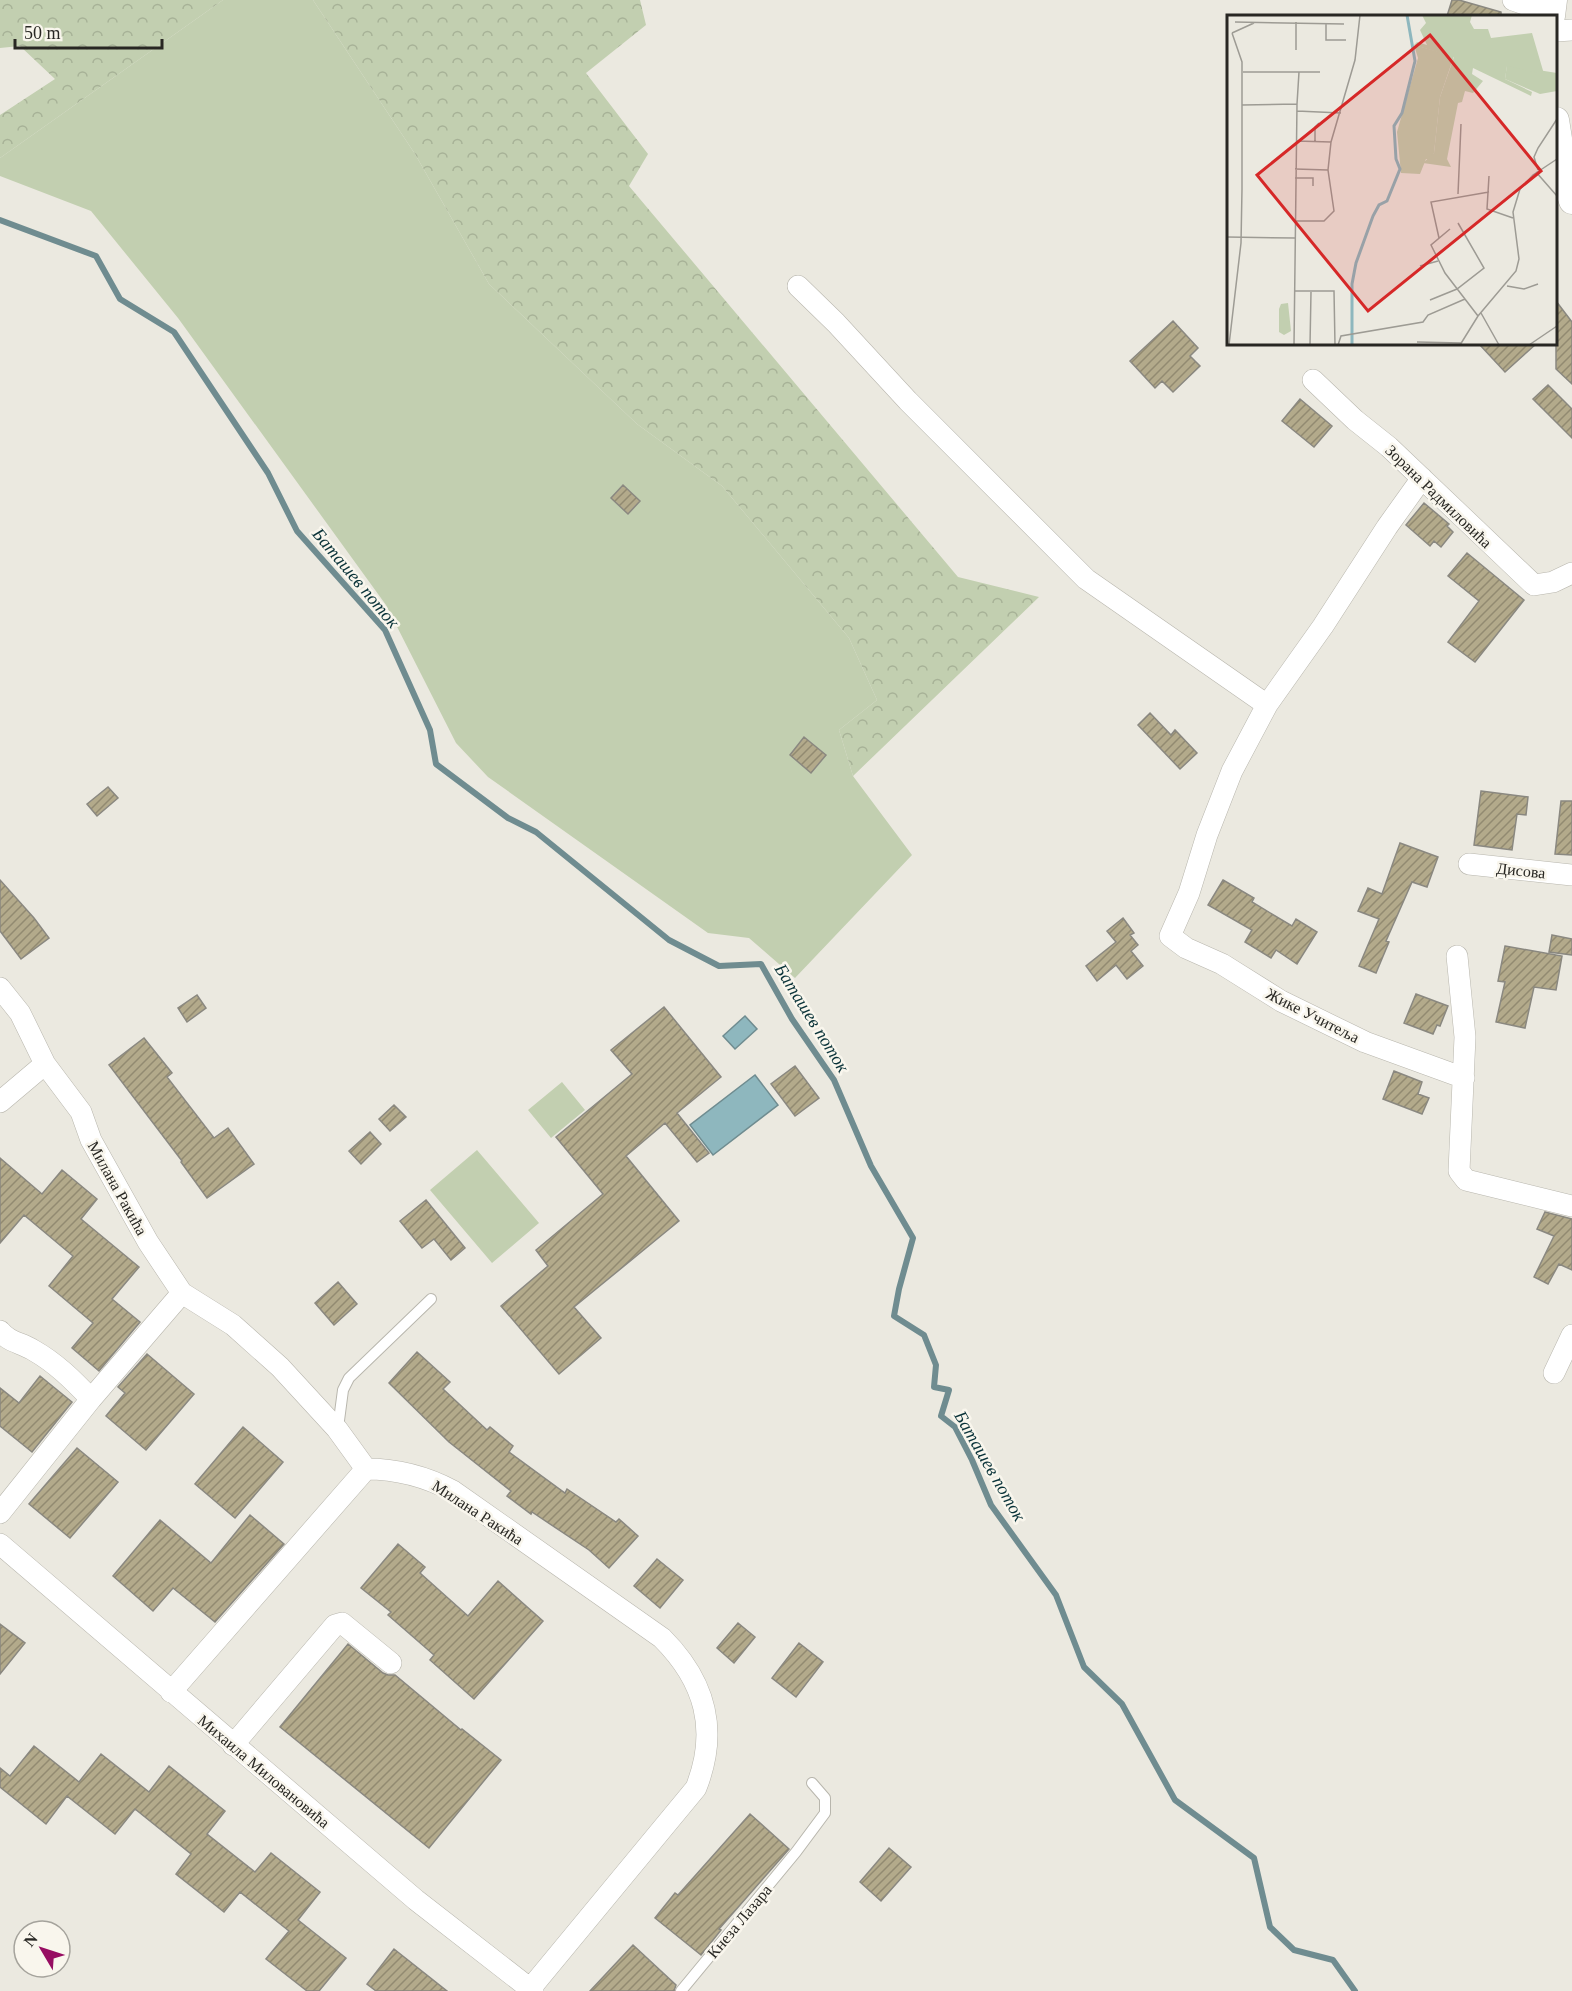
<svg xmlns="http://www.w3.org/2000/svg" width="1572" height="1991" font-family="Georgia,serif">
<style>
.green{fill:#c2cfb0}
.forest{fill:url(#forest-crowns)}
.water{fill:#8eb7be;stroke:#6f8c90;stroke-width:1.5}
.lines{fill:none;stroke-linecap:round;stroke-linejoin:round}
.stream{stroke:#6f8c90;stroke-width:6}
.building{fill:url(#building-hatch);stroke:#8a8880;stroke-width:1.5}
.service-casing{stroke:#b8b6ad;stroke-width:12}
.minor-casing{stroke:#b8b6ad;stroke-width:22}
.tertiary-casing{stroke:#b8b6ad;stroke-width:27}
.service{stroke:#fff;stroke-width:10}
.minor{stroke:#fff;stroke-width:21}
.tertiary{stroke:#fff;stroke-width:26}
.labels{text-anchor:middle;stroke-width:5;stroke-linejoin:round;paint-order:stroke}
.street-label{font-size:16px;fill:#282723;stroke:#f9f6ed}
.water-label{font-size:18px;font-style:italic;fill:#0a3339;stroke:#f9f6ed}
.inset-river{fill:none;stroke:#8eb7be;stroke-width:3}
.inset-road{fill:none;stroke:#9d9b94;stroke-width:1.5}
.view{fill:#d62828;fill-opacity:0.15;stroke:#d62828;stroke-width:3}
.inset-edge{fill:none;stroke:#282723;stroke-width:3}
</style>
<defs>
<pattern id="forest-crowns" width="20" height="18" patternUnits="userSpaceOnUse" patternTransform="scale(1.5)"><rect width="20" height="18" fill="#c2cfb0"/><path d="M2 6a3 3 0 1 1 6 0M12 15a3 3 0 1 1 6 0" fill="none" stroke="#a7b297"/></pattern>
<pattern id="building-hatch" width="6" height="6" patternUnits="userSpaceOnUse" patternTransform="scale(1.5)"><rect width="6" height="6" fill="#b3aa8b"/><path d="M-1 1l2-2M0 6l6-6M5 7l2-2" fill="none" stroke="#928a71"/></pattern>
</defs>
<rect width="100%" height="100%" fill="#ebe9e0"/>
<path class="green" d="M 223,0 L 313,0 L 415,154 L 489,284 L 637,424 L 722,486 L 849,638 L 877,700 L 839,730 L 853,776 L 912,855 L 795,978 L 749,938 L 708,933 L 488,777 L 456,743 L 386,605 L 178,318 L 91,211 L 0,176 L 0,158 Z
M 562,1082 L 585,1110 L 551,1138 L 528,1110 Z
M 477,1150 L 539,1223 L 492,1263 L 430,1190 Z"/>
<path class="forest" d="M 0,0 L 223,0 L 0,158 L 0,115 L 55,79 L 20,46 L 0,48 Z
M 313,0 L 640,0 L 646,25 L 586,73 L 648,154 L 629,186 L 958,577 L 1039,597 L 853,776 L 839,730 L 877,700 L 849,638 L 722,486 L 637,424 L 489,284 L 415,154 Z"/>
<path class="water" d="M 745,1016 L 757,1029 L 735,1049 L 723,1036 Z
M 755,1075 L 778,1105 L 713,1155 L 690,1125 Z"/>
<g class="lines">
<path class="stream" d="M 0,220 L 96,256 L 120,299 L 174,332 L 268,473 L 297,531 L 385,630 L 430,730 L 436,764 L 508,818 L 536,832 L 669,940 L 719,966 L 761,964 L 792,1019 L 834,1080 L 871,1166 L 913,1238 L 899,1289 L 894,1316 L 924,1335 L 936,1365 L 934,1387 L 949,1390 L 941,1416 L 955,1427 L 972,1460 L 991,1505 L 1056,1595 L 1084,1667 L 1122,1704 L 1175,1800 L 1254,1858 L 1270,1927 L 1294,1950 L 1333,1960 L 1355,1991"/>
</g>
<path class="building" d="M 1452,0 L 1459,0 L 1501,12 L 1501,16 L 1447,16 Z
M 1556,301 L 1572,322 L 1572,384 L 1556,369 Z
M 1173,321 L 1198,348 L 1190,356 L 1200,366 L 1173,392 L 1162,381 L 1155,388 L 1130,361 Z
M 1479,344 L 1536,344 L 1505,372 Z
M 1548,385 L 1572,409 L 1572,438 L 1533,399 Z
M 1300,399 L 1332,426 L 1314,447 L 1282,421 Z
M 623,485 L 640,501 L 628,514 L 611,498 Z
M 1424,503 L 1449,524 L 1447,526 L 1453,532 L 1441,547 L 1434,541 L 1430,546 L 1406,525 Z
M 1467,553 L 1524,600 L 1475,662 L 1448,642 L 1479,601 L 1448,576 Z
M 1150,713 L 1171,735 L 1175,730 L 1197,753 L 1180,769 L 1138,725 Z
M 804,737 L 826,755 L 811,773 L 790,755 Z
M 108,787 L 118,798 L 97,816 L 87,804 Z
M 1481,791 L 1528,797 L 1526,815 L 1517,814 L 1512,850 L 1474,845 Z
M 1561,801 L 1572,801 L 1572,855 L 1555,854 Z
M 1400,843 L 1438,857 L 1427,887 L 1412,882 L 1386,941 L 1389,942 L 1376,973 L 1359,966 L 1379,919 L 1358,911 L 1368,888 L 1382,894 Z
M 0,880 L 34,918 L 49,938 L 21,959 L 0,931 Z
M 1223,880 L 1254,898 L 1252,902 L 1292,926 L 1296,919 L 1317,932 L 1297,964 L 1276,950 L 1271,958 L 1245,942 L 1252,930 L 1208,905 Z
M 1123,918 L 1134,933 L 1130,935 L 1138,945 L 1131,951 L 1143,966 L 1127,979 L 1116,965 L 1097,981 L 1086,966 L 1116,942 L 1107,931 Z
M 1552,935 L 1572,939 L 1572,955 L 1549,952 Z
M 1505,946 L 1562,956 L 1556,990 L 1534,987 L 1525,1028 L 1496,1022 L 1505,982 L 1498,981 Z
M 1416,994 L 1448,1006 L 1440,1026 L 1437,1025 L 1433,1034 L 1404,1023 Z
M 197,995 L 206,1008 L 187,1022 L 178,1008 Z
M 664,1007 L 721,1077 L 677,1113 L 709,1153 L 697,1162 L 665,1123 L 626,1156 L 679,1221 L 574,1307 L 601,1338 L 559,1374 L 501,1306 L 548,1266 L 536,1250 L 603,1194 L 556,1137 L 632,1074 L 611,1050 Z
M 144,1038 L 172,1073 L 167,1077 L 214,1138 L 228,1128 L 254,1164 L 207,1198 L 181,1162 L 182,1161 L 109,1065 Z
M 795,1066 L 819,1098 L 795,1116 L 771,1084 Z
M 1394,1071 L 1422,1082 L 1418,1094 L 1429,1098 L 1422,1114 L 1383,1099 Z
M 394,1105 L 406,1117 L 390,1131 L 379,1119 Z
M 370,1132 L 381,1144 L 361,1164 L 349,1151 Z
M 0,1158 L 42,1194 L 62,1170 L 97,1199 L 81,1219 L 139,1267 L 112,1299 L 140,1322 L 99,1371 L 72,1348 L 93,1323 L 49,1286 L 73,1256 L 24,1215 L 0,1243 Z
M 426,1200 L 465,1248 L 451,1260 L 434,1239 L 422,1248 L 400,1221 Z
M 1545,1212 L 1572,1219 L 1572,1270 L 1559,1264 L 1548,1284 L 1534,1277 L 1554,1236 L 1537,1229 Z
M 338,1282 L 357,1304 L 334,1325 L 315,1303 Z
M 417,1352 L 450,1382 L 443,1389 L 487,1430 L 490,1427 L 513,1446 L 509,1452 L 565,1493 L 567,1489 L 616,1522 L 619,1519 L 638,1536 L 609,1568 L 589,1550 L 532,1512 L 531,1514 L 507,1496 L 511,1491 L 449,1442 L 389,1383 Z
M 147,1354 L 194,1394 L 146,1450 L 106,1416 L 125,1393 L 118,1387 Z
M 40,1376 L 72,1402 L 32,1452 L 0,1426 L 0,1388 L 19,1403 Z
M 243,1427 L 283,1462 L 235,1518 L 195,1484 Z
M 77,1448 L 118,1482 L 70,1538 L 29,1504 Z
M 250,1515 L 284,1544 L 215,1622 L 173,1588 L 153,1611 L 113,1576 L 160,1520 L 211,1563 Z
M 398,1544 L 425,1567 L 420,1573 L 468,1616 L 498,1581 L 543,1621 L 474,1699 L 430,1660 L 434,1655 L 388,1615 L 391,1612 L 361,1588 Z
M 657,1559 L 683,1580 L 660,1608 L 634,1586 Z
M 738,1623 L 755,1637 L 734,1663 L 717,1648 Z
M 0,1624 L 25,1643 L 0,1674 Z
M 799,1643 L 823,1662 L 796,1697 L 772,1678 Z
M 348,1644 L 383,1673 L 388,1675 L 395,1675 L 461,1730 L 462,1729 L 501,1760 L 429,1848 L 280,1727 Z
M 34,1746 L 79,1782 L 101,1754 L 149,1792 L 169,1766 L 225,1811 L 207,1834 L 255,1872 L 271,1853 L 320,1892 L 298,1920 L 346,1958 L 319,1991 L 307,1991 L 266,1959 L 289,1931 L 240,1892 L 224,1912 L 176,1874 L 191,1854 L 135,1809 L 115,1834 L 67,1796 L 46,1824 L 0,1787 L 0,1768 L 10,1776 Z
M 750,1814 L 789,1849 L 719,1929 L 721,1930 L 701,1955 L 655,1918 L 675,1893 L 678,1895 Z
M 889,1848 L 911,1867 L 881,1901 L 860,1882 Z
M 633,1945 L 676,1985 L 674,1991 L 590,1991 Z
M 394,1949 L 447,1991 L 376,1991 L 367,1984 Z"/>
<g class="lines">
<g class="service-casing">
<path id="service" d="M 338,1428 L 343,1390 L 349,1378 L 431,1299
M 681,1991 L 796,1852 L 825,1813 L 825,1798 L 812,1783"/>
</g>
<g class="minor-casing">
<path id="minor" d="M 1513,0 L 1538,9 L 1553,12
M 1556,31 L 1572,30
M 798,286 L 836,323 L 908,401 L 1086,579 L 1267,705
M 1313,380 L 1355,420 L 1389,447 L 1534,585 L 1553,582 L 1572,573
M 1422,478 L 1387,527 L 1323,626 L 1267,705 L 1232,771 L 1207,835 L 1189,893 L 1170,936 L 1186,948 L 1222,964 L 1281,1001 L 1365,1042 L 1464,1078
M 1469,864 L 1572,875
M 1457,956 L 1465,1037 L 1459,1171 L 1466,1180 L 1572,1206
M 0,988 L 20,1013 L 45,1064 L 81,1112 L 91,1140 L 148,1242 L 182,1293 L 233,1325 L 280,1367 L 337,1429 L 366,1469 C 398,1469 425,1476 453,1491 L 662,1638 C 705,1681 719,1730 696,1788 L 530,1989
M 0,1102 L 45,1064
M 0,1331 C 10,1343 20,1342 33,1350 C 56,1363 73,1380 91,1399
M 1554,1373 L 1572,1335
M 0,1513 L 91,1399 L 182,1293
M 0,1544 L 416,1900 L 533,1991
M 171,1692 L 366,1469
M 233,1745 L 335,1625 L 342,1623 L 391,1663"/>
</g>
<g class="tertiary-casing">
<path id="tertiary" d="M 1552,16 L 1554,0
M 1556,120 L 1566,183 L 1572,201"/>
</g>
<use href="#service" class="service"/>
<use href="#minor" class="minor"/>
<use href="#tertiary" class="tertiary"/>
</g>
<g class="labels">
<g class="street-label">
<text transform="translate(1439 496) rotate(44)" y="6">Зорана Радмиловића</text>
<text transform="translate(1521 870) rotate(6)" y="6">Дисова</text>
<text transform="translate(1313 1015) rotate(27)" y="6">Жике Учитеља</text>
<text transform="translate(118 1188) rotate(61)" y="6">Милана Ракића</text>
<text transform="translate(478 1512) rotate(33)" y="6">Милана Ракића</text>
<text transform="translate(264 1771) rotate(40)" y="6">Михаила Миловановића</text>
<text transform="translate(739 1921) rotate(-50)" y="6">Кнеза Лазара</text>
</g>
<g class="water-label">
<text transform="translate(356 578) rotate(50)" y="6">Баташев поток</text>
<text transform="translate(812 1018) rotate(58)" y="6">Баташев поток</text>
<text transform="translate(990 1466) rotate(60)" y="6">Баташев поток</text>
</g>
</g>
<g transform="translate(1227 15)">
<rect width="330" height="330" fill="#ebe9e0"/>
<path d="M 187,30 L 227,41 L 213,82 L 207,138 L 204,145 L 199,144 L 193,159 L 174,158 L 170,117 L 191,43 ZM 280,50 L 330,58 L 330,76 L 313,79 L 278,64 ZM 61,288 L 64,316 L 57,320 L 52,317 L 52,294 L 54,289 Z" fill="#c2cfb0"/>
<path d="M 195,0 L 245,0 L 243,7 L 247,14 L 261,14 L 264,23 L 305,18 L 317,59 L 280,51 L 278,64 L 305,77 L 304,81 L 246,53 L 245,59 L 256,66 L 246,78 L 238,76 L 235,87 L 231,88 L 220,144 L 224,152 L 196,148 L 207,138 L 213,82 L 227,42 L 187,30 L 190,27 L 200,30 L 193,15 L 199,8 Z" fill="#c2cfb0"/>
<path class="inset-river" d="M 125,330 L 125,269 L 129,248 L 146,201 L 152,190 L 160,186 L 173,154 L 169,144 L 167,111 L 175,98 L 188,46 L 180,0"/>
<path class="inset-road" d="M 8,7 L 117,9M 99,9 L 99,25 L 119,25M 5,18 L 27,8M 69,35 L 69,7M 16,57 L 93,57M 70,89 L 72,57M 15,90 L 70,89 L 67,330M 70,96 L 114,98M 69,126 L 104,127M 88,126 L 88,112 L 92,108M 68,154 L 101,155M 311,155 L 307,142 L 311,133 L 330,104M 309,157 L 330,181M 262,161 L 260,194 L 286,203M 68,163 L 86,163 L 86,171M 231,179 L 234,109M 68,206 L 97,206 L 107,196 L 101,155 L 104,127 L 128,45 L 133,0M 223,214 L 204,230 L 218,258 L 251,301M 0,222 L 68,223M 212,223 L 204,187 L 262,177M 193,251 L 211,246M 280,271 L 297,274 L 311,269M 67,276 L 107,276 L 108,330M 203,285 L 230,274 L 257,253 L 231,208M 254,298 L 272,330M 190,327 L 234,328M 2,330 L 14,228 L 15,174 L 15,47 L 5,18M 83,330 L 84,277M 111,330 L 114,321 L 196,307 L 201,300 L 238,284M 233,330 L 251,301 L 289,256 L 292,244 L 286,197 L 293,174 L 306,160 L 330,144M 302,330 L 330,311"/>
<path class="view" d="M 203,20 L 314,156 L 141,296 L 30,160 Z"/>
<rect width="330" height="330" class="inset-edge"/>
</g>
<g transform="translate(42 1949) rotate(309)"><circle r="28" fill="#f9f6ed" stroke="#a5a39c" stroke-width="1.5"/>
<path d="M0-4.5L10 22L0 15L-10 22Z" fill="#970d62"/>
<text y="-9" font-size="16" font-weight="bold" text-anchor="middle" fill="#282723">N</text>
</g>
<path d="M15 39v9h147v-9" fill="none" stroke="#282723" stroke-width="3"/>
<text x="24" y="39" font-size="18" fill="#282723" stroke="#f9f6ed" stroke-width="4.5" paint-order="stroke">50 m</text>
</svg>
